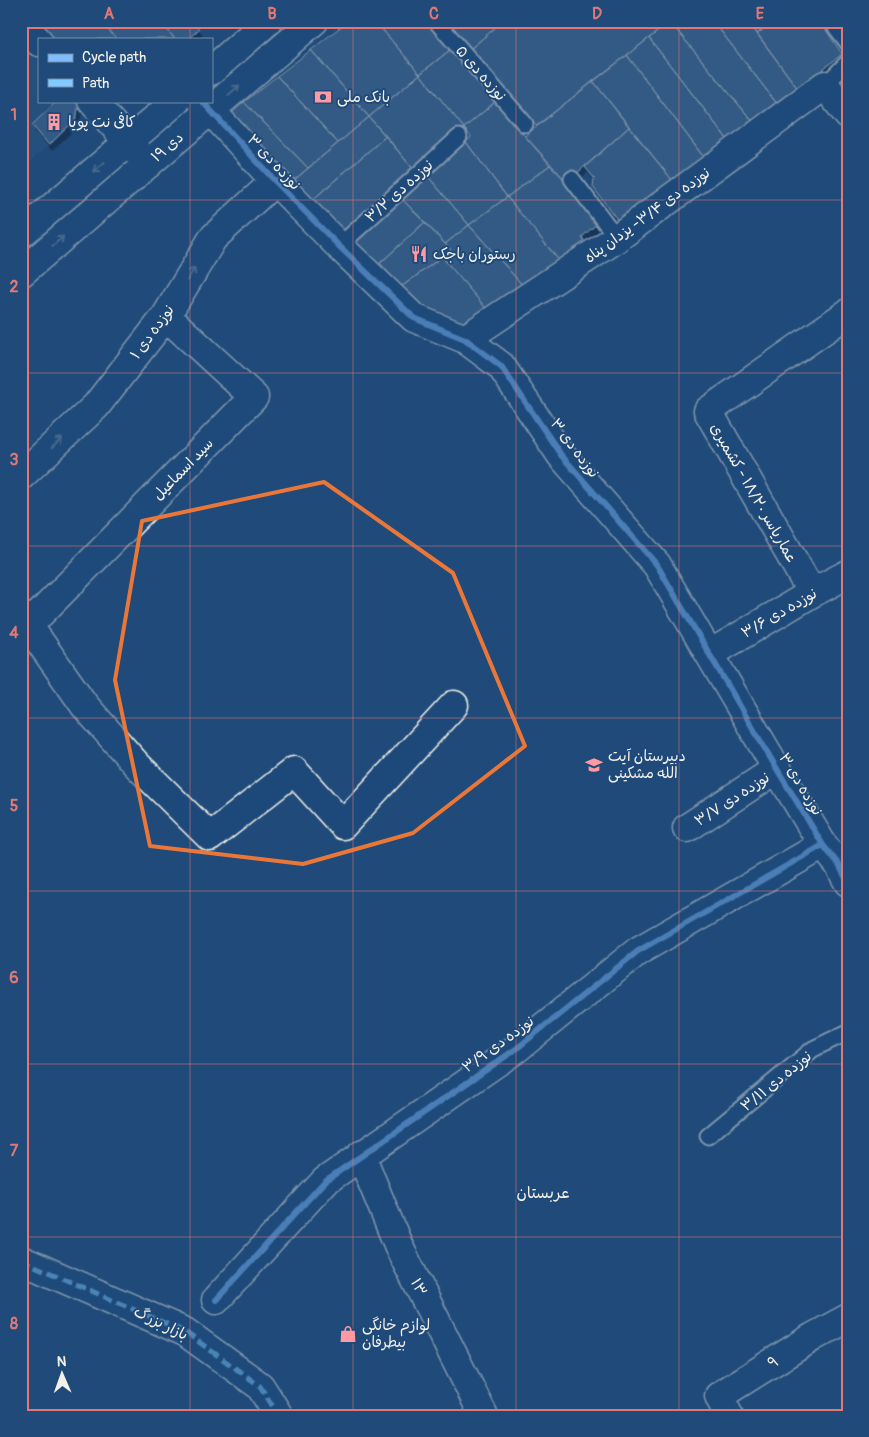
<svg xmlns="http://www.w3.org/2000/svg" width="869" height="1437" font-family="Pangolin,'Playpen Sans Arabic',sans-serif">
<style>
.built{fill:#2d5581}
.building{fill:#4d6e92;stroke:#f4f1e8;filter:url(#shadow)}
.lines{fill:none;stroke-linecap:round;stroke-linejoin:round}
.lane-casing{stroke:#f4f1e8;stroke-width:19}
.street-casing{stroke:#f4f1e8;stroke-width:31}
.secondary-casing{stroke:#f4f1e8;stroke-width:31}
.lane{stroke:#1f4a7a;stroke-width:15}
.street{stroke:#1f4a7a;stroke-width:28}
.secondary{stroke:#1f4a7a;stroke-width:28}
.quiet{stroke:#80caff;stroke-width:5;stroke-dasharray:10 5;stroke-linecap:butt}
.cycleway-casing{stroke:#1f4a7a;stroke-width:9}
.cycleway{stroke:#80bcff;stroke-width:6}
.oneway{stroke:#748da6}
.marked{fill:none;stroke:#ea7738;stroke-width:4;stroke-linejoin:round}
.grid{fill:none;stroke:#e27875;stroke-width:1;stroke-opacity:0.55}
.labels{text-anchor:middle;stroke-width:4;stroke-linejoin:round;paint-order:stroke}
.street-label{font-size:15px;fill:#f4f1e8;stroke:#1f4a7a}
.poi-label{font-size:15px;fill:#f4f1e8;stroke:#1f4a7a;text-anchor:start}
.neighbourhood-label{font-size:16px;fill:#f4f1e8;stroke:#1f4a7a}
.neatline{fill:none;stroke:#e27875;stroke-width:2}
.grid-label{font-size:16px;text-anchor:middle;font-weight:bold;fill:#e27875}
</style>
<defs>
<filter id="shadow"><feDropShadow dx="3" dy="5.5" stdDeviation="0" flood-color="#0009"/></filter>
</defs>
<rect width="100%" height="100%" fill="#1f4a7a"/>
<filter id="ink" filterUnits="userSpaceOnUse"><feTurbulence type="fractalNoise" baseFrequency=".02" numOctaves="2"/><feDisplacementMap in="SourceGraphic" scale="10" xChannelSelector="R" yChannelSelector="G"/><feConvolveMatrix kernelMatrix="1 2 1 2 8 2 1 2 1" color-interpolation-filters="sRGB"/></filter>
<g filter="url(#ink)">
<path class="built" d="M 21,45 L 39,63 L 39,101 L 57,101 L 32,125 L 49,145 L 21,170 Z"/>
<path class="building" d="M 38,21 L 101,21 L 116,39 L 53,39 Z
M 101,21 L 160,21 L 175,39 L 116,39 Z
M 160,21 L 193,21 L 199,29 L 188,39 L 175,39 Z
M 348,21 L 375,21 L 420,74 L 369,117 L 311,50 Z
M 375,21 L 426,21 L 451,49 L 420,74 Z
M 445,21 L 503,21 L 469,50 Z
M 503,21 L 670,21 L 670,22 L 536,126 L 469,50 Z
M 713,21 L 748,21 L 798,89 L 778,105 Z
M 713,21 L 778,105 L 754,123 L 670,22 Z
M 748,21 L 774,21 L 757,34 Z
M 774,21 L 820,21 L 842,54 L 798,89 L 757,34 Z
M 670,22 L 754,123 L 731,144 L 649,38 Z
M 649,38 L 731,144 L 708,163 L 627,55 Z
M 451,49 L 495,102 L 464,128 L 420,74 Z
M 311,50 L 369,117 L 338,143 L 277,76 Z
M 627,55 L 708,163 L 677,186 L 593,81 Z
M 420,74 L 464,128 L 414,170 L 369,117 Z
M 277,76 L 338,143 L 308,168 L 244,102 Z
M 593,81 L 629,127 L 567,182 L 525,136 Z
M 57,101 L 76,101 L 79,104 L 76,119 L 49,145 L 32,125 Z
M 244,102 L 308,168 L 292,182 L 230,115 Z
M 495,102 L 550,165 L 507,197 L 466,142 L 471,137 L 464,128 Z
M 369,117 L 386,136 L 310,202 L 292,182 Z
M 629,127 L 677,186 L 627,233 L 593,187 L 594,178 L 585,167 Z
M 386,136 L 414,170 L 345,232 L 335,232 L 310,202 Z
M 466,142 L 507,197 L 469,225 L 426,174 Z
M 550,165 L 602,219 L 582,237 L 586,244 L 561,263 L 507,197 Z
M 426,174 L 469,225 L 445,244 L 401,198 Z
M 507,197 L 561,263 L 525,288 L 469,225 Z
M 401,198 L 425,222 L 374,269 L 351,241 Z
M 425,222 L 451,250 L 401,287 L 380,263 Z
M 469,225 L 525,288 L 490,313 L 442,257 L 451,250 L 445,244 Z
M 442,257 L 490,313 L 472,324 L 457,323 L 417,307 L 401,287 Z"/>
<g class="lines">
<g class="lane-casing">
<path id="lane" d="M 436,21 L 525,124
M 831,21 L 848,43
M 825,85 L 848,62
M 572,179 L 617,238
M 339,246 L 459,137
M 708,1136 L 813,1049 L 848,1032"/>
</g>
<g class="street-casing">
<path id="street" d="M 21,23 L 39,42
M 92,101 L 148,164
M 202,101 L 275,181 L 339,246 L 414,318 L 465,339 L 501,366 L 561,455 L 657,565 L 777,769 L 823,845 L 839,865 L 848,882
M 465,339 L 617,238 L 825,85 L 848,115
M 21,476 L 96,406 L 166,316 L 213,238 L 275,181
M 812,593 L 708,411 L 848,313
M 21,615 L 85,706 L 136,764 L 210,837 L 294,771 L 343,825 L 454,705
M 29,625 L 254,397 L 166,316
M 710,654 L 812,593 L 848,574
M 687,828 L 777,769
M 361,1155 L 399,1247 L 484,1416
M 21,1260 L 185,1332 L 260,1386 L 279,1416
M 216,1300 L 325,1181 L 516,1049 L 638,951 L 823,845
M 729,1416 L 719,1396 L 813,1337 L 848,1318"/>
</g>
<g class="secondary-casing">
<path id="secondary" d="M 211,71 L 268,21
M 21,234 L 176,101
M 21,273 L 314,21"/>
</g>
<use href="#lane" class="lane"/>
<use href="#street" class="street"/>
<use href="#secondary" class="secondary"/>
<path class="quiet" d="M 21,1260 L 185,1332 L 260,1386 L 279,1416"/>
<g class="cycleway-casing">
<path id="cycleway" d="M 202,101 L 275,181 L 339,246 L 414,318 L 465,339 L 501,366 L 561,455 L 657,565 L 777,769 L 823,845 L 839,865 L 848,882
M 216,1300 L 325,1181 L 516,1049 L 638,951 L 823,845"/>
</g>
<use href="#cycleway" class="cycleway"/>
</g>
<defs><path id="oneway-shaft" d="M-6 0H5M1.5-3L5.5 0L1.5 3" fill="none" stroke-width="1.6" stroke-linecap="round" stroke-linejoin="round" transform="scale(1.25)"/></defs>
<g class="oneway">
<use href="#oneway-shaft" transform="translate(234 90) rotate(-41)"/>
<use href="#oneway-shaft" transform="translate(99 167) rotate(139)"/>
<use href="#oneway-shaft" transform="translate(58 241) rotate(-41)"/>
<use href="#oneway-shaft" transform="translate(191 274) rotate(-59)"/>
<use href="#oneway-shaft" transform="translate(57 443) rotate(-44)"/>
</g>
</g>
<path d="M0 0H869V1437H0ZM 324,482 L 453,573 L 525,746 L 413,833 L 303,864 L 150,846 L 115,680 L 142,521 Z" fill="#1f4a7a" fill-opacity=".55" fill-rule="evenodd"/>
<path class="marked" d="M 324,482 L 453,573 L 525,746 L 413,833 L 303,864 L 150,846 L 115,680 L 142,521 Z"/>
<path class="grid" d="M 190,21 L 190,39M 353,21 L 353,1416M 516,21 L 516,1416M 679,21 L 679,1416M 190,101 L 190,1416M 21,200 L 848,200M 21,373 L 848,373M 21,546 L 848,546M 21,718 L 848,718M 21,891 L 848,891M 21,1064 L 848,1064M 21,1237 L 848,1237"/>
<defs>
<g id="bank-bare" transform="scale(1.35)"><path d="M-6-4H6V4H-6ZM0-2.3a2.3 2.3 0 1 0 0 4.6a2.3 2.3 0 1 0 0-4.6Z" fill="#ff9aa2" stroke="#1f4a7a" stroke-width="2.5" paint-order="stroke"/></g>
<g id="building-bare" transform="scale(1.35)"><path d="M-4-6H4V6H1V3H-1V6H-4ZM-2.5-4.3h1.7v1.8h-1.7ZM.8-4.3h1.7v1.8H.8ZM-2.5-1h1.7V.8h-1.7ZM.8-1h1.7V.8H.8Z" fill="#ff9aa2" stroke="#1f4a7a" stroke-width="2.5" paint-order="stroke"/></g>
<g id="restaurant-bare" transform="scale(1.35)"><path d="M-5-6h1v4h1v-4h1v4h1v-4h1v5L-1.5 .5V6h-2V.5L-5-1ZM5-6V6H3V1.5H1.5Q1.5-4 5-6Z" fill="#ff9aa2" stroke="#1f4a7a" stroke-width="2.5" paint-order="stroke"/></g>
<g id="school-bare" transform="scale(1.35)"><path d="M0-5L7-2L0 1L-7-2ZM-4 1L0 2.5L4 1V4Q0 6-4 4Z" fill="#ff9aa2" stroke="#1f4a7a" stroke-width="2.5" paint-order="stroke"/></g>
<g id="shop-bare" transform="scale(1.35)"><path d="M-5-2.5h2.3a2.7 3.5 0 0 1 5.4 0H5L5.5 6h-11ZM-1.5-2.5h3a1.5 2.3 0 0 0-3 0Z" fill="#ff9aa2" stroke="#1f4a7a" stroke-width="2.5" paint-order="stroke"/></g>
</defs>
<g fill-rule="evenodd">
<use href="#bank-bare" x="323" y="97"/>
<use href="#building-bare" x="54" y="122"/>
<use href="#restaurant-bare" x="419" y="254"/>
<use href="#school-bare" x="594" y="765"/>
<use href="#shop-bare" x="348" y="1334"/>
</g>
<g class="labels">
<g class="street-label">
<text transform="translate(481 73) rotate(49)" y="5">نوزده دی ۵</text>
<text transform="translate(167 147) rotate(-41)" y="5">۱۹ دی</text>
<text transform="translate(274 162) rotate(47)" y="5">نوزده دی ۳</text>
<text transform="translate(399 191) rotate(-42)" y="5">نوزده دی ۳/۲</text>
<text transform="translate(647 215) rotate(-36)" y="5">نوزده دی ۳/۴- یزدان پناه</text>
<text transform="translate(152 332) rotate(-54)" y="5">نوزده دی ۱</text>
<text transform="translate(575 448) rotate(53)" y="5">نوزده دی ۳</text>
<text transform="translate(183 469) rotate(-46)" y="5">سید اسماعیل</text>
<text transform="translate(754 493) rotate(60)" y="5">عماریاسر ۱۸/۲۰ - کشمیری</text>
<text transform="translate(779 613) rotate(-30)" y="5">نوزده دی ۳/۶</text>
<text transform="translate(801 784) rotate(59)" y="5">نوزده دی ۳</text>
<text transform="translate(732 799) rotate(-33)" y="5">نوزده دی ۳/۷</text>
<text transform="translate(498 1044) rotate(-36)" y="5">نوزده دی ۳/۹</text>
<text transform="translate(776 1081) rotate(-39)" y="5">نوزده دی ۳/۱۱</text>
<text transform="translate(419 1287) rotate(63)" y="5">۱۳</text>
<text transform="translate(161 1323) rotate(26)" y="5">بازار بزرگ</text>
<text transform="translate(773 1362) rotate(-32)" y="5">۹</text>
</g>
<g class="poi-label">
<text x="337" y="102">بانک ملی</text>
<text x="68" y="127">کافی نت پویا</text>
<text x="433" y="259">رستوران باجک</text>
<text x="608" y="761">دبیرستان آیت<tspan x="608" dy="17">الله مشکینی</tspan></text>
<text x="362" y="1330">لوازم خانگی<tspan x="362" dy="17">بیطرفان</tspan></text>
</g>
<g class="neighbourhood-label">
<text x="543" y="1198">عربستان</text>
</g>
</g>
<rect width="869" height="1437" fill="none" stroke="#1f4a7a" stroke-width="55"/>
<rect x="38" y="38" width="175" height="65" fill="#1f4a7a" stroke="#748da6"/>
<rect x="48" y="54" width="25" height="8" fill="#80bcff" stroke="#748da6"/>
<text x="82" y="62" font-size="15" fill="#f4f1e8">Cycle path</text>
<rect x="48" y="79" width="25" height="8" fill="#80caff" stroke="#748da6"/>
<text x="82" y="88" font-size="15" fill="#f4f1e8">Path</text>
<g transform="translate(62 1374) rotate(358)" stroke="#1f4a7a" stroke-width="4" paint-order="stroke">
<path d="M0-4L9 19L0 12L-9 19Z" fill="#f4f1e8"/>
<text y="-8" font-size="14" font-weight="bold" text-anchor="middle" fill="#f4f1e8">N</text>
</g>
<rect x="28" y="28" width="814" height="1382" class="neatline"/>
<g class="grid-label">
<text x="109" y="19">A</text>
<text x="272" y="19">B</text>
<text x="434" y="19">C</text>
<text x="597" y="19">D</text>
<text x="760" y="19">E</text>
<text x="14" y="120">1</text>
<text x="14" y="292">2</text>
<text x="14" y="465">3</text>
<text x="14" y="638">4</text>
<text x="14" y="811">5</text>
<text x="14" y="983">6</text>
<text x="14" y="1156">7</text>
<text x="14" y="1329">8</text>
</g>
</svg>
